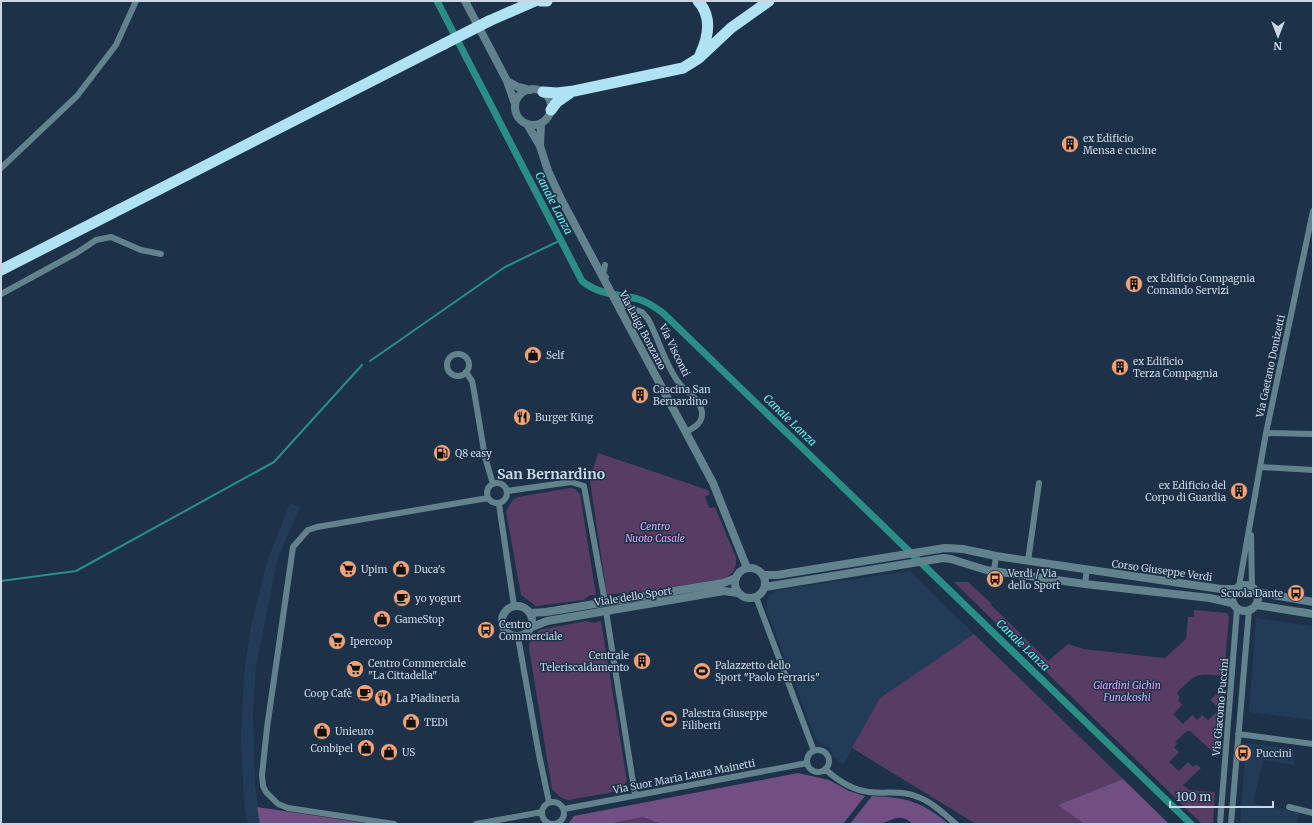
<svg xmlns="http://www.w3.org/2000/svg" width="1314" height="825" font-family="Merriweather,serif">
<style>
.built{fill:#223c58}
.green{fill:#573d64}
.forest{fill:#714f82}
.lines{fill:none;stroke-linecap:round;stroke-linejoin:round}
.stream{stroke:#2a8e87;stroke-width:2}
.canal{stroke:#2a8e87;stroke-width:7}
.minor{stroke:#62838e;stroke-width:6}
.tertiary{stroke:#62838e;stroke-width:8}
.trunk{stroke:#afe2f2;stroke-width:11}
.trunk-bridge{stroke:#afe2f2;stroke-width:11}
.labels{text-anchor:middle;stroke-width:3;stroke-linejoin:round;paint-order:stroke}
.poi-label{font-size:10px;fill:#c9d6e4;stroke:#1d3249;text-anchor:start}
.street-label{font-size:10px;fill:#c9d6e4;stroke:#1d3249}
.park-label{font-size:10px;font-style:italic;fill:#daa6f3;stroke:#1d3249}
.water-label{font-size:11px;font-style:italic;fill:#69f1e7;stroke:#1d3249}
.district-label{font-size:14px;font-weight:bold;fill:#c9d6e4;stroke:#1d3249}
</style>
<rect width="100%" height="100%" fill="#1d3249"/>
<path class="built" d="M 290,503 L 300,508 L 278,557 L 256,666 L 253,713 L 255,785 L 260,824 L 248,824 L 244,804 L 241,739 L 244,674 L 251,627 L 267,562 Z
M 909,571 L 974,634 L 880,698 L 843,765 L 834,757 L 830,748 L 819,742 L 815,737 L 767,611 L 767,600 L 770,595 L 779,590 Z
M 1256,618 L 1313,626 L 1313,720 L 1249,712 Z
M 1246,743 L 1295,749 L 1294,765 L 1263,760 L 1253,803 L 1299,813 L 1297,824 L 1240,824 Z"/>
<path class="green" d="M 598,453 L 708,490 L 710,495 L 705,496 L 709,508 L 715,507 L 736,558 C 737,569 732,575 722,579 L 621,595 L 620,593 L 607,595 L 590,481 Z
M 570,488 L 575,489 L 580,494 L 596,595 L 590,595 L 583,600 L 536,606 L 521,595 L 506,511 L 513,500 L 518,497 Z
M 954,582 L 968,582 L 992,604 L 991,605 L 1048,661 L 1068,644 L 1083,649 L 1165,658 L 1186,639 L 1188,617 L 1194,617 L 1194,610 L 1227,613 L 1229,617 L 1224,676 C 1195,674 1198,672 1177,693 L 1180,697 L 1178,700 L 1182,705 L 1173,714 L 1183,724 L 1192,715 L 1197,720 L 1202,715 L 1208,720 L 1220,709 L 1210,700 L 1223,688 L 1218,754 L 1215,754 L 1190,731 L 1187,731 L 1175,742 L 1177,744 L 1174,748 L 1179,752 L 1169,762 L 1179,771 L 1188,762 L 1193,767 L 1196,764 L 1201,768 L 1183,785 L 1189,790 L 1215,792 L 1213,824 L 1202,824 Z
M 586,621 L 594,623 L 601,621 L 627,781 L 619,791 L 568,800 L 561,798 L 552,789 L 529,648 L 530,642 L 539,630 Z
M 974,634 L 1123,779 L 1059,805 L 1084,824 L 976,824 L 852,748 L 880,698 Z
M 642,817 L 662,824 L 608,824 L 615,822 L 577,824 Z"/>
<path class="forest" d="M 798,773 L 829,780 L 849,791 L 865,796 L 843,824 L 662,824 L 642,817 L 608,824 L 568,824 L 574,816 Z
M 1123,779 L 1169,824 L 1084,824 L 1058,805 Z
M 872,796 C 909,798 920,801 949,824 L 913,824 C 898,811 892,822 878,824 C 869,825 859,824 850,824 Z
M 257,807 L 371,824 L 260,824 Z"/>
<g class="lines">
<path class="stream" d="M 370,361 L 505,267 L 561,240
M 1,581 L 76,571 L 274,462 L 362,365"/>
<path class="canal" d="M 437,1 L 582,281 C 599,295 618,294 638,299 C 648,302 655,307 663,313 L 1191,824"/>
<path class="minor" d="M 1,168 L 77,96 L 116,45 L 136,1
M 605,265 L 603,274 L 606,277
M 1,294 L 78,252 L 96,240 L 111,237 L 141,250 L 161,254
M 618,299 L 620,304 L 642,312 L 648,319 C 659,339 665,365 679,383 C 686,392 700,399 702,412 C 703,423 695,427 686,432
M447 365a11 11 0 1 1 22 0a11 11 0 1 1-22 0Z
M 466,372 L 472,381 L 474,391 L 485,457 L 493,484
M 1266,433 L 1313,434
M 1260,467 L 1313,470
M487 493a10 10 0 1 1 20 0a10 10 0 1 1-20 0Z
M 507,491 L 571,482 L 584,486 L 605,602
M 499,504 L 514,606
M 1251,535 L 1252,587
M 1028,561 L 1039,483
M 994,571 L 996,556
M 1085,584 L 1087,569
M 1239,586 L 1266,433 L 1313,211
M 756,597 L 814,751
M 606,611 L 635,795
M 518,637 L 539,755 L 549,802
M 1238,734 L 1313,744
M807 761a11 11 0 1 1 22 0a11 11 0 1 1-22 0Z
M 825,769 C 837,780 852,790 869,792 C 885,794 902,790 918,797 C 932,802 944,814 956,824
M542 813a11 11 0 1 1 22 0a11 11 0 1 1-22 0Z
M 1289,807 L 1313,813
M 564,809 L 807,763
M 394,824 L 288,808 L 278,804 L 266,792 L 263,786 L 262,775 L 267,728 L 293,547 L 308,530 L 317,527 L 488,498
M 476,824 L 542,812
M 1220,824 L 1237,609
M 1231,824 L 1249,610"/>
<path class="tertiary" d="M 465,1 L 507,81 L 515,104
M 507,81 L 518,87 L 530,90
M515 107a18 18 0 1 1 36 0a18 18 0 1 1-36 0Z
M 527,124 L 540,146 L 548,171 L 561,199 L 713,483 L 747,568
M 540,145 L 541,124
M735 583a15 15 0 1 1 30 0a15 15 0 1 1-30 0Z
M 763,575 L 777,575 L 945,548 L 963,549 L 996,556 L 1221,589 L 1235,589
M1232 598a13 13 0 1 1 26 0a13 13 0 1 1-26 0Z
M 765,587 L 943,558 L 951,559 L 986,570 L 1085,584 L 1210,598 L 1232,603
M 1257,592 L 1313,602
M 1256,605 L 1313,614
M502 621a15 15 0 1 1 30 0a15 15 0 1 1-30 0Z
M 530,613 L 546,612 L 723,583 L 736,578
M 532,627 L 547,621 L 724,591 L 738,593"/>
<path class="trunk" d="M 541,1 L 547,1
M 698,1 C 713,17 708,38 700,55
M 489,21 L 535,1
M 543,92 L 557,93 L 574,91 L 683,68 L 699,58 L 731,28 L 769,1
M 551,110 L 557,102 L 570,93
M 1,270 L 444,44"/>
<path class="trunk-bridge" d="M 444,44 L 489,21"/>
</g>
<defs>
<g id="building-disc" transform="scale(0.9)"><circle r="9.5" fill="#f0a279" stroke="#1d3249"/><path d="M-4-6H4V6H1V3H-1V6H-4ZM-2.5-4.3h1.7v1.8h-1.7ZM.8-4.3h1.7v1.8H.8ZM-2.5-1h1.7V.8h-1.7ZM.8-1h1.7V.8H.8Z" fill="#111"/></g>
<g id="shop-disc" transform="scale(0.9)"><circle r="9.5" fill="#f0a279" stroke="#1d3249"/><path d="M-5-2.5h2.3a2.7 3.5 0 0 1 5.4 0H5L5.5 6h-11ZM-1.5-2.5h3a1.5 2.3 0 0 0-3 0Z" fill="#111"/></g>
<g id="restaurant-disc" transform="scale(0.9)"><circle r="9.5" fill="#f0a279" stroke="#1d3249"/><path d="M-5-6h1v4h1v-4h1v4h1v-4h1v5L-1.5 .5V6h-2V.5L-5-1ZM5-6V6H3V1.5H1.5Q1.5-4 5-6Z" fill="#111"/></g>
<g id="fuel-disc" transform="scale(0.9)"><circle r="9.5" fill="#f0a279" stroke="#1d3249"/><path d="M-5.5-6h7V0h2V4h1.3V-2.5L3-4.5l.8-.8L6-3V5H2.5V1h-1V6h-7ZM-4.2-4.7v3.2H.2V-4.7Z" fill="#111"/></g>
<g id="supermarket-disc" transform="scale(0.9)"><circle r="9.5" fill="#f0a279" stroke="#1d3249"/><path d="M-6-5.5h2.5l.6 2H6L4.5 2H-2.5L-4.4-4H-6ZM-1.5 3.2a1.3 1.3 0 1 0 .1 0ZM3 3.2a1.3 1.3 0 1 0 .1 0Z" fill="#111"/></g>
<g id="bus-disc" transform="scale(0.9)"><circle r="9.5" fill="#f0a279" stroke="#1d3249"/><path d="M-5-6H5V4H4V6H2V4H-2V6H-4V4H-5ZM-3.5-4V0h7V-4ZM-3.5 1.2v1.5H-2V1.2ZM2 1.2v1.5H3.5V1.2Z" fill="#111"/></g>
<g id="cafe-disc" transform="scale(0.9)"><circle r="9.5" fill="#f0a279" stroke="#1d3249"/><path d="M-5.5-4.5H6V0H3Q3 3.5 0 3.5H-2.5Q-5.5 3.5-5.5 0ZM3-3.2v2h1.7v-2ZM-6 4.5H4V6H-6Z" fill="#111"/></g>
<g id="stadium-disc" transform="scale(0.9)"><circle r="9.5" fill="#f0a279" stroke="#1d3249"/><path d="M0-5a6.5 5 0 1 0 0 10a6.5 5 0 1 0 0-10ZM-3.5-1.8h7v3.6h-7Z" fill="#111"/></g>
</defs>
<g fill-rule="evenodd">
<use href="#building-disc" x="1070" y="144"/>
<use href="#building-disc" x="1134" y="284"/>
<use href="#shop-disc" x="533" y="355"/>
<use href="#building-disc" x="1120" y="367"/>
<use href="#building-disc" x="640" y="395"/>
<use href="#restaurant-disc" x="522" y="417"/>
<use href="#fuel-disc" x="442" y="453"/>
<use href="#building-disc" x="1239" y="491"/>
<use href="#supermarket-disc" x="348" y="569"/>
<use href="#shop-disc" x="401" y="569"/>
<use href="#bus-disc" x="995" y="579"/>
<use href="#bus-disc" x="1296" y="593"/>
<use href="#cafe-disc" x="402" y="598"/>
<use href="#shop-disc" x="382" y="619"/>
<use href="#bus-disc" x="486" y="630"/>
<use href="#supermarket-disc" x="337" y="641"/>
<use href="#building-disc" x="642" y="661"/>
<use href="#supermarket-disc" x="355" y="669"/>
<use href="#stadium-disc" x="702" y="671"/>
<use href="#cafe-disc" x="365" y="693"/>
<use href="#restaurant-disc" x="383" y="698"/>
<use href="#stadium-disc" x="669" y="719"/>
<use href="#shop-disc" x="411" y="722"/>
<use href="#shop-disc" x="322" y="731"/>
<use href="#shop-disc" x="366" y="748"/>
<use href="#shop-disc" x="389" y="752"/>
<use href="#bus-disc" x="1243" y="753"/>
</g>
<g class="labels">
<g class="poi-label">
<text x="1083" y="142">ex Edificio<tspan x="1083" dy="12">Mensa e cucine</tspan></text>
<text x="1147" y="282">ex Edificio Compagnia<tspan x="1147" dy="12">Comando Servizi</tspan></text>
<text x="546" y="359">Self</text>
<text x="1133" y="365">ex Edificio<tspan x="1133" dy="12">Terza Compagnia</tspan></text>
<text x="653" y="393">Cascina San<tspan x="653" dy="12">Bernardino</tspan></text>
<text x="535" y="421">Burger King</text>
<text x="455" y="457">Q8 easy</text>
<text x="1226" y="489" text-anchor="end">ex Edificio del<tspan x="1226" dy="12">Corpo di Guardia</tspan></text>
<text x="361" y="573">Upim</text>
<text x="414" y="573">Duca's</text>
<text x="1008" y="577">Verdi / Via<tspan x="1008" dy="12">dello Sport</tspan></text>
<text x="1283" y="597" text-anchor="end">Scuola Dante</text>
<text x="415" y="602">yo yogurt</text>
<text x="395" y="623">GameStop</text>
<text x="499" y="628">Centro<tspan x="499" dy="12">Commerciale</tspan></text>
<text x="350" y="645">Ipercoop</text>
<text x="629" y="659" text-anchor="end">Centrale<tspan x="629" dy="12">Teleriscaldamento</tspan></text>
<text x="368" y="667">Centro Commerciale<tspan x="368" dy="12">"La Cittadella"</tspan></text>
<text x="715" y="669">Palazzetto dello<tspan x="715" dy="12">Sport "Paolo Ferraris"</tspan></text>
<text x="352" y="697" text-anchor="end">Coop Cafè</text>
<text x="396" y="702">La Piadineria</text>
<text x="682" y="717">Palestra Giuseppe<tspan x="682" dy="12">Filiberti</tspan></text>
<text x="424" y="726">TEDi</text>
<text x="335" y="735">Unieuro</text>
<text x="353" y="752" text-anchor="end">Conbipel</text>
<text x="402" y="756">US</text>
<text x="1256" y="757">Puccini</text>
</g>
<g class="street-label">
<text transform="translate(643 330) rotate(62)" y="4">Via Luigi Bonzano</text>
<text transform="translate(675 350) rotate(64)" y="4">Via Visconti</text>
<text transform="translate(1270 366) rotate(-78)" y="4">Via Gaetano Donizetti</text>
<text transform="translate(1162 570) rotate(8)" y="4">Corso Giuseppe Verdi</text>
<text transform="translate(633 596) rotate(-9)" y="4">Viale dello Sport</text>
<text transform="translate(1220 707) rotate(-85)" y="4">Via Giacomo Puccini</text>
<text transform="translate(684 776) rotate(-11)" y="4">Via Suor Maria Laura Mainetti</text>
</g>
<g class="park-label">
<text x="655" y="530">Centro<tspan x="655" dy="12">Nuoto Casale</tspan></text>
<text x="1127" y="689">Giardini Gichin<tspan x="1127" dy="12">Funakoshi</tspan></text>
</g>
<g class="water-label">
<text transform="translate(554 203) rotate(63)" y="4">Canale Lanza</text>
<text transform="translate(790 420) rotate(44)" y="4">Canale Lanza</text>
<text transform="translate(1023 645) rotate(44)" y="4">Canale Lanza</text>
</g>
<g class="district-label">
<text x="551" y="479">San Bernardino</text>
</g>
</g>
<rect width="1314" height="825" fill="none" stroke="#c9d6e4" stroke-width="4"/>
<g transform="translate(1278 36) rotate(180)" stroke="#1d3249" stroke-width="3" paint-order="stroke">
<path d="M0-3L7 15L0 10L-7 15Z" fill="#c9d6e4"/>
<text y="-6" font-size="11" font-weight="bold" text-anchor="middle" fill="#c9d6e4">N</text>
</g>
<path d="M1170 801v6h103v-6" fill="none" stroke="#c9d6e4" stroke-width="2"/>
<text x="1176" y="801" font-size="12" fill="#c9d6e4" stroke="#1d3249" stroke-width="3" paint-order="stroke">100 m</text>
</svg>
